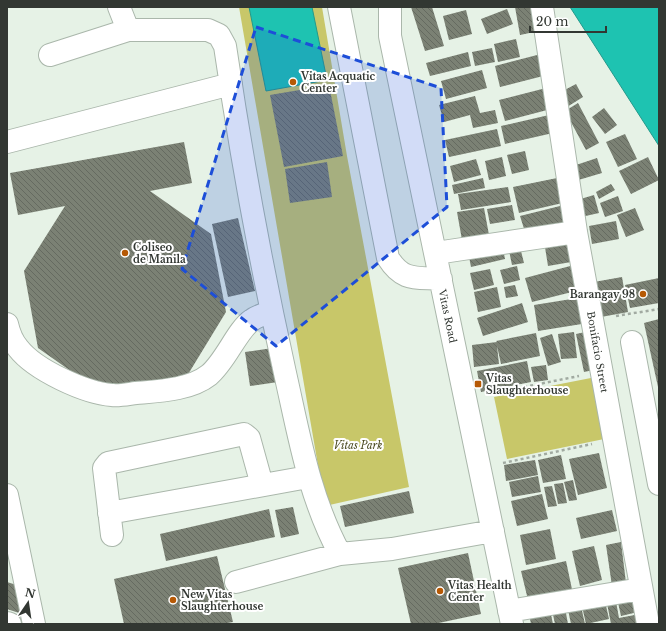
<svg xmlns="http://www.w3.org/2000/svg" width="666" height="631" font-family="'Libre Baskerville',serif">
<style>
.green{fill:#c8c769}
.water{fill:#1ec3b1;stroke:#24998b}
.building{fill:url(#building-back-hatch)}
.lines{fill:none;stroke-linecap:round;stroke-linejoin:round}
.minor-casing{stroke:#aab7ab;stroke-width:24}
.path{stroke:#a1aaa1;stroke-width:2.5;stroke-dasharray:3 3;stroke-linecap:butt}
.minor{stroke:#fff;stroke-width:22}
.marked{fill:#1d4ed8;fill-opacity:0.2;stroke:#1d4ed8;stroke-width:3;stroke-dasharray:8 5;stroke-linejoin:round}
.poi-dot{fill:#b65905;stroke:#fff;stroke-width:1.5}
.labels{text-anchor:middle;stroke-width:4;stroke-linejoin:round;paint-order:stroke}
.poi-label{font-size:10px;font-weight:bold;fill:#323732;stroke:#fff;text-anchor:start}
.street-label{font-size:10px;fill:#323732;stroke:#fff}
.park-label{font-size:10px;font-style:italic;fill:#48481d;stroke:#fff}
</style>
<defs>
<pattern id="building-back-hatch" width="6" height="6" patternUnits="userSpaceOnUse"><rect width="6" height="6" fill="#7b8174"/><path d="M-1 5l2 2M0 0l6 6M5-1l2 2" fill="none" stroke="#656a60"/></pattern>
</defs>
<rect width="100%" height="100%" fill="#e6f2e6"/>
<path class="green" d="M 239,7 L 322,7 L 347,156 L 409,487 L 325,506 Z
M 596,377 L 609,438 L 507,459 L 494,397 Z"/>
<path class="water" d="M 249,7 L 312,7 L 327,80 L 266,91 Z
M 570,7 L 659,7 L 659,146 Z"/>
<path class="building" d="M 411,7 L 432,7 L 444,46 L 425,51 Z
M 515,7 L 534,7 L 539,31 L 520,35 Z
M 507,9 L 513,24 L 487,34 L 481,19 Z
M 466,10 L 472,34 L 449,40 L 443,16 Z
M 516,39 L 520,57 L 498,62 L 494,44 Z
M 492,48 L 495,62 L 475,66 L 472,52 Z
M 468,52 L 471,66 L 430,76 L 426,63 Z
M 541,54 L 547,75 L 500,87 L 495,66 Z
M 482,70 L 487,88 L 446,99 L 441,81 Z
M 576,84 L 583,97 L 567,107 L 559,93 Z
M 329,85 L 343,156 L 284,167 L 270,95 Z
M 546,88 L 551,109 L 505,121 L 499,100 Z
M 475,96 L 480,113 L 495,110 L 498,123 L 473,128 L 470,115 L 444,122 L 439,105 Z
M 578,103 L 599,143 L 586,150 L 565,111 Z
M 604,108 L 617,125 L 605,134 L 592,117 Z
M 549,115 L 553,133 L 505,144 L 501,126 Z
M 497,129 L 501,146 L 449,157 L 445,140 Z
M 625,134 L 637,159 L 618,167 L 606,142 Z
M 184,142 L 192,183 L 150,191 L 211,234 L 226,312 L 187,376 L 102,393 L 38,348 L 24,271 L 65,206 L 18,215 L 10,173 Z
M 525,151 L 529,170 L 512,174 L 507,155 Z
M 502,157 L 506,176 L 489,180 L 485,161 Z
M 648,157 L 659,180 L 631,194 L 619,171 Z
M 597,158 L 602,173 L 575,181 L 570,167 Z
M 476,159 L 481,175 L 454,182 L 450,166 Z
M 327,162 L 332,197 L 290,203 L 285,169 Z
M 562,177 L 567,202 L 519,213 L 513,187 Z
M 483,178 L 485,188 L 454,194 L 452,185 Z
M 611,184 L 615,190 L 599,199 L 596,192 Z
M 508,187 L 511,202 L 461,210 L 458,194 Z
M 594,195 L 599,213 L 581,217 L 577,200 Z
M 618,196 L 623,211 L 605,217 L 600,203 Z
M 512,205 L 515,220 L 490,224 L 487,209 Z
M 564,205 L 569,225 L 526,235 L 520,216 Z
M 484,208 L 489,235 L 462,240 L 457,212 Z
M 635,208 L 644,230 L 626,237 L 617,215 Z
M 238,218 L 255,291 L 228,297 L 212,224 Z
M 616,221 L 619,239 L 592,244 L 589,226 Z
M 572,236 L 577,261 L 548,266 L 544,241 Z
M 519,243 L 524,263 L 512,265 L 508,246 Z
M 503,249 L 505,259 L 471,267 L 469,257 Z
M 574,265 L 580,290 L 532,302 L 525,278 Z
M 517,266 L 520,280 L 504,284 L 500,270 Z
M 490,269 L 494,285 L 474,290 L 470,273 Z
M 622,277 L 628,312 L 601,317 L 594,282 Z
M 659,278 L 659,303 L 630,308 L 625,285 Z
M 515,285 L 518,296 L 506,298 L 504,287 Z
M 497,287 L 501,307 L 478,312 L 474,292 Z
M 584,297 L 588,323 L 538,331 L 534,305 Z
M 522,303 L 528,322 L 483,336 L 477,318 Z
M 659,319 L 659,387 L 658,387 L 644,323 Z
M 590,331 L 598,369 L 584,372 L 576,334 Z
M 574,332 L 577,358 L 561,359 L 558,334 Z
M 536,333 L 540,356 L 501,364 L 497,346 L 499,364 L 474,367 L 472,345 L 497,342 L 496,341 Z
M 552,334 L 561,362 L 548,366 L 540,338 Z
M 273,348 L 278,382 L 250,386 L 245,352 Z
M 527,361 L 531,382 L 481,392 L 477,371 Z
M 546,365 L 548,380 L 534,382 L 531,367 Z
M 599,453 L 607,488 L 578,495 L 569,459 Z
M 561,455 L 566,479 L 543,483 L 538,460 Z
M 535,460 L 538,475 L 506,481 L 504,465 Z
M 538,476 L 541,492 L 512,497 L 509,482 Z
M 573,480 L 577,500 L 569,501 L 564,482 Z
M 563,483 L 567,503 L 558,504 L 554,484 Z
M 552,486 L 557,506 L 548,507 L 544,487 Z
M 409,491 L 414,513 L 345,527 L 340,506 Z
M 542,494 L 548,519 L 517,526 L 511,501 Z
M 293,507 L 299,534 L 281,538 L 275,510 Z
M 269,509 L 275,537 L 166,561 L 160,534 Z
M 612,510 L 617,531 L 581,539 L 576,518 Z
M 550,529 L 556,559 L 526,565 L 520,535 Z
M 621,542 L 626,583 L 612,586 L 606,545 Z
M 594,546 L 602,580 L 580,586 L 572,551 Z
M 468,553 L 481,614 L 434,624 L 411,624 L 398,568 Z
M 217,556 L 233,622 L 222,624 L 124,624 L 114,579 Z
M 566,561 L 573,594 L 529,604 L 521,571 Z
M 7,582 L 26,588 L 19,613 L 7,609 Z
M 638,593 L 642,611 L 621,616 L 617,598 Z
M 615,596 L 619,618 L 640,614 L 642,624 L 611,624 L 606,598 Z
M 604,597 L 609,619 L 586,624 L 581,602 Z
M 580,602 L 585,624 L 571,624 L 567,605 Z
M 565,608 L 568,624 L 555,624 L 552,610 Z
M 550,610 L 553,624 L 531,624 L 529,614 Z"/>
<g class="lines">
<g class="minor-casing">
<path id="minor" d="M 119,7 L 128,30
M 339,7 L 388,258 C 403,282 416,277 441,279
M 390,7 L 390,36 L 512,624
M 542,7 L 576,232 L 648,624
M 50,55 L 128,30 L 208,30 L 219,35 L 225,46 C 241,155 261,265 285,373 C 299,435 309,497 340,554
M 7,142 L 231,84
M 436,253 L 576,232
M 7,324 C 9,333 12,341 18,348 C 35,370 85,393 112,395 C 119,396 128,394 136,393 C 159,391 190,390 209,375 C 226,361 237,330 252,320 C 257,316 265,314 271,312
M 632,342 L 659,484
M 7,495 L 34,624
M 109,513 L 308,477
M 112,535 L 104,468 L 108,463 L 244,434 L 249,438 L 262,485
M 236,582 L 340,554 L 392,549 L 493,531
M 509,611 L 641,589
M 7,623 L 10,624"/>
</g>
<path class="path" d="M 616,316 L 659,309
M 489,394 L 579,376
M 503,463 L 592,444"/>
<use href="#minor" class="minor"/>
</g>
<path class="marked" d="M 256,27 L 441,88 L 447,207 L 276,346 L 182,269 Z"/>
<g class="poi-dot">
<circle cx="293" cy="82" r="4"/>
<circle cx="125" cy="253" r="4"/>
<circle cx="643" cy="294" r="4"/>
<rect x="474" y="380" width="8" height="8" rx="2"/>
<circle cx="440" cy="591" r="4"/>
<circle cx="173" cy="600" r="4"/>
</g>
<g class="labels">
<g class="poi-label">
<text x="301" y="80">Vitas Acquatic<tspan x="301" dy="12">Center</tspan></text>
<text x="133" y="251">Coliseo<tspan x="133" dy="12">de Manila</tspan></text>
<text x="635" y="298" text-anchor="end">Barangay 98</text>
<text x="486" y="382">Vitas<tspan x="486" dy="12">Slaughterhouse</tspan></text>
<text x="448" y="589">Vitas Health<tspan x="448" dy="12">Center</tspan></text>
<text x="181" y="598">New Vitas<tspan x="181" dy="12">Slaughterhouse</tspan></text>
</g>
<g class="street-label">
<text transform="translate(448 316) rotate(78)" y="4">Vitas Road</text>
<text transform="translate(598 352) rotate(80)" y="4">Bonifacio Street</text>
</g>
<g class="park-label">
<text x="358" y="449">Vitas Park</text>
</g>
</g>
<rect width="666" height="631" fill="none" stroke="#323732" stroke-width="16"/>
<g transform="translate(28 603) rotate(13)" stroke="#ffffff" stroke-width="3" paint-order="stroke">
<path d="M0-3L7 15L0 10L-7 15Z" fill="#323732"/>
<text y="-6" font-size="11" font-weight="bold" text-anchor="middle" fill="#323732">N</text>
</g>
<path d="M530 26v6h76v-6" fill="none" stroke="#323732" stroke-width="2"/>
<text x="536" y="26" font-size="12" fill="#323732" stroke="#ffffff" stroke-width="3" paint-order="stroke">20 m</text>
</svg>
